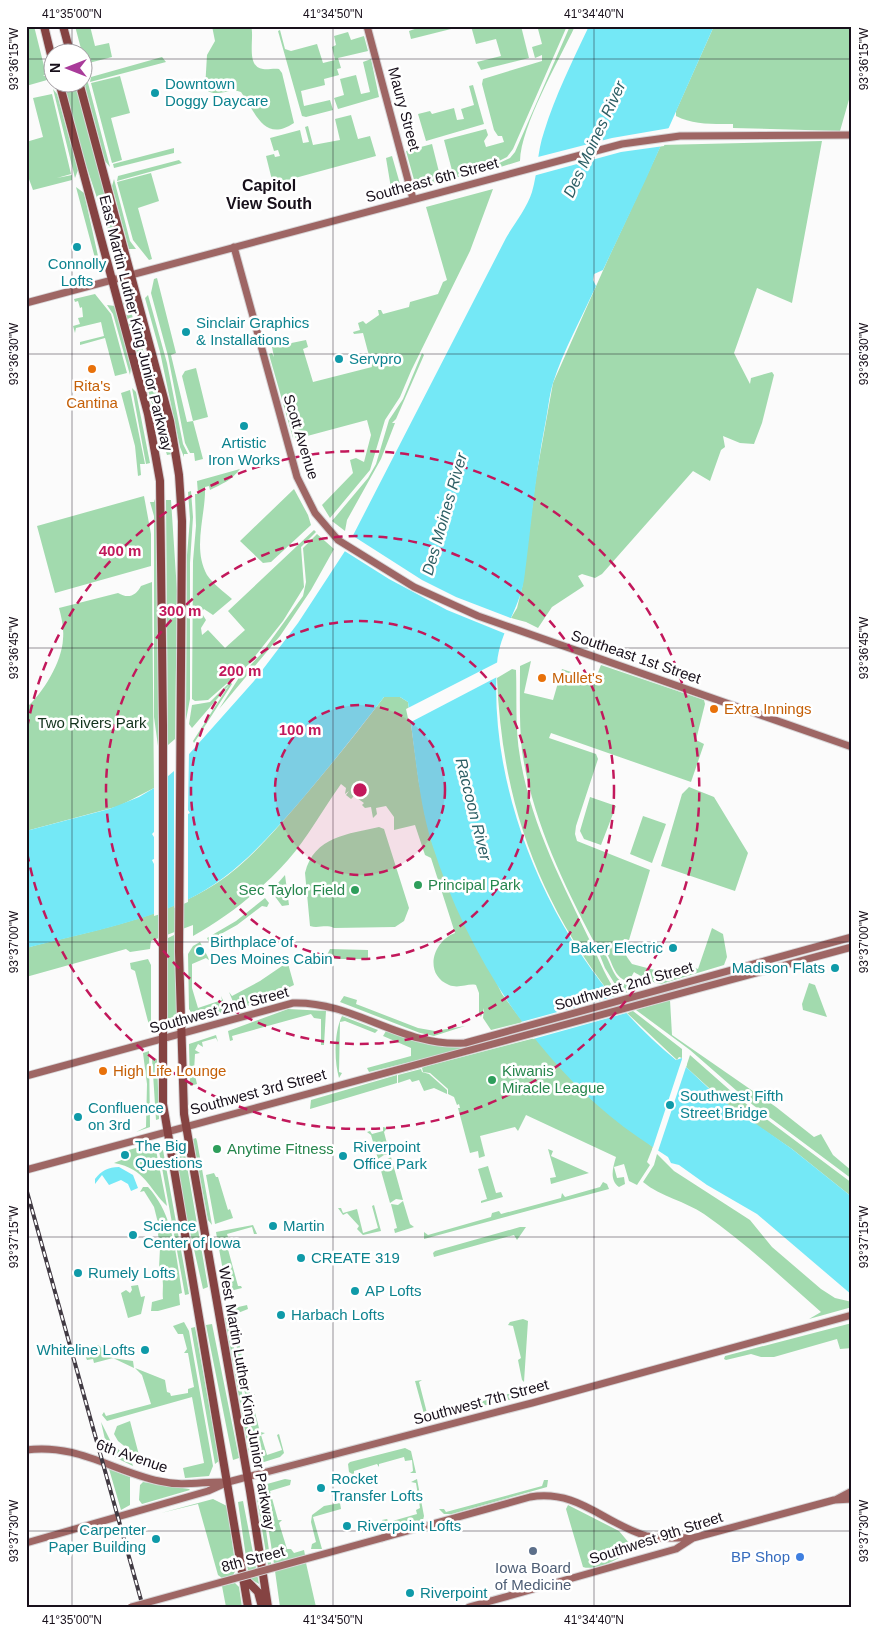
<svg xmlns="http://www.w3.org/2000/svg" width="878" height="1633" font-family="Helvetica,sans-serif">
<style>
.green{fill:#a2daae}
.water{fill:#74e8f6}
.pier{fill:#fbfbfb}
.lines{fill:none;stroke-linecap:round;stroke-linejoin:round}
.secondary-casing{stroke:#d7d5d7;stroke-width:9}
.primary-casing{stroke:#d7d5d7;stroke-width:10}
.secondary{stroke:#9e6664;stroke-width:7}
.primary{stroke:#854342;stroke-width:8}
.rail-casing{stroke:#413a43;stroke-width:4}
.rail{stroke:#fff;stroke-width:2;stroke-dasharray:5.5;stroke-linecap:butt}
.secondary-bridge-casing{stroke:#d7d5d7;stroke-width:9;stroke-linecap:butt}
.secondary-bridge{stroke:#9e6664;stroke-width:7}
.ticks{fill:none;stroke:#18101b;stroke-width:1;stroke-opacity:0.45}
.ring{fill:none;stroke:#c2185b;stroke-width:2.5;stroke-dasharray:9 6}
.culture-dot{fill:#0f9aa8;stroke:#fff;stroke-width:2}
.food-dot{fill:#e8710a;stroke:#fff;stroke-width:2}
.leisure-dot{fill:#2e9e5b;stroke:#fff;stroke-width:2}
.service-dot{fill:#5c6f8a;stroke:#fff;stroke-width:2}
.shop-dot{fill:#3f7fe0;stroke:#fff;stroke-width:2}
.labels{text-anchor:middle;stroke-width:5;stroke-linejoin:round;paint-order:stroke}
.culture-label{font-size:15px;fill:#0d838f;stroke:#fff;text-anchor:start}
.street-label{font-size:15px;fill:#18101b;stroke:#fff}
.food-label{font-size:15px;fill:#c56008;stroke:#fff;text-anchor:start}
.park-label{font-size:15px;fill:#13321c;stroke:#fff}
.leisure-label{font-size:15px;fill:#27864d;stroke:#fff;text-anchor:start}
.shop-label{font-size:15px;fill:#366cbe;stroke:#fff;text-anchor:end}
.service-label{font-size:15px;fill:#4e5e75;stroke:#fff}
.water-label{font-size:16px;font-style:italic;fill:#2d5f65;stroke:#fff}
.neighbourhood-label{font-size:16px;font-weight:bold;fill:#18101b;stroke:#fff}
.centre{fill:#c2185b;stroke:#fff;stroke-width:2.5}
.ring-label{font-size:15px;text-anchor:middle;font-weight:bold;fill:#c2185b;stroke:#fff;stroke-width:5;stroke-linejoin:round;paint-order:stroke}
.neatline{fill:none;stroke:#18101b;stroke-width:2}
.ticks-label{font-size:12px;text-anchor:middle;fill:#18101b}
</style>
<rect width="100%" height="100%" fill="#fbfbfb"/>
<path class="green" d="M 26,26 L 34,26 L 46,74 L 43,76 L 47,76 L 47,80 L 26,86 Z
M 75,26 L 90,26 L 95,46 L 109,43 L 112,57 L 85,64 Z
M 212,26 L 251,26 C 255,37 245,67 263,69 C 268,70 273,68 279,69 L 282,73 L 294,123 C 264,143 256,113 241,92 C 229,87 217,99 205,89 L 207,55 L 215,41 Z
M 423,26 L 459,26 L 459,27 L 411,39 L 409,31 Z
M 471,26 L 521,26 L 529,58 L 481,70 L 477,62 L 501,56 L 496,39 L 476,44 Z
M 549,26 L 567,26 L 513,149 L 507,157 L 491,165 L 491,169 L 454,178 L 444,140 L 486,129 L 488,135 L 484,141 L 486,147 L 504,142 L 502,136 L 498,136 L 494,130 L 482,84 L 483,79 L 542,61 L 542,55 L 535,58 L 532,47 L 542,44 L 538,29 Z
M 570,26 L 575,26 C 559,61 521,125 520,161 L 494,169 L 495,165 L 510,158 L 515,152 Z
M 714,26 L 852,26 L 852,89 L 840,131 L 733,128 L 733,124 C 714,124 693,125 676,116 L 676,111 Z
M 280,30 L 285,49 L 291,51 L 317,44 L 323,63 L 335,60 L 332,47 L 336,45 L 334,36 L 348,32 L 351,40 L 364,36 L 368,51 L 338,58 L 341,68 L 337,69 L 339,75 L 324,79 L 325,85 L 301,91 L 304,106 L 330,100 L 333,110 L 306,117 L 302,116 L 278,31 Z
M 162,57 L 166,62 L 90,82 L 91,77 Z
M 371,59 L 379,97 L 338,109 L 334,98 L 344,95 L 340,79 L 356,75 L 361,94 L 370,92 L 363,62 Z
M 120,76 L 130,113 L 111,118 L 122,160 L 112,163 L 91,83 Z
M 87,81 L 88,83 L 110,167 L 105,161 L 85,86 Z
M 63,83 L 75,83 L 121,253 L 116,255 L 85,162 Z
M 473,85 L 484,124 L 426,141 L 418,114 L 430,111 L 432,114 L 454,108 L 457,120 L 464,119 L 461,109 L 474,105 L 469,86 Z
M 53,89 L 57,94 L 78,170 L 75,178 Z
M 52,94 L 71,174 L 57,178 L 72,175 L 72,180 L 33,190 L 26,171 L 26,142 L 43,137 L 33,98 Z
M 351,115 L 358,139 L 370,136 L 376,156 L 273,184 L 266,156 L 274,154 L 275,157 L 280,156 L 278,150 L 274,151 L 270,138 L 300,130 L 303,143 L 309,142 L 305,127 L 308,126 L 313,145 L 340,140 L 335,119 Z
M 822,141 L 792,303 L 757,288 L 734,353 L 750,384 L 751,378 L 772,372 L 774,375 L 762,423 L 754,444 L 740,443 L 723,436 L 725,447 L 721,450 L 710,481 L 693,471 L 602,574 L 595,578 L 582,574 L 578,576 L 584,586 L 552,607 L 538,628 L 526,622 L 511,618 L 517,608 L 522,588 L 536,477 L 553,383 L 609,257 L 661,145 Z
M 432,144 L 440,176 L 452,173 L 453,178 L 416,187 L 406,151 Z
M 174,148 L 174,153 L 114,168 L 113,164 Z
M 392,156 L 402,191 L 375,199 L 374,193 L 391,188 L 386,158 Z
M 179,160 L 182,163 L 117,181 L 118,176 Z
M 151,173 L 159,201 L 138,208 L 152,259 L 149,260 L 133,240 L 117,182 Z
M 114,179 L 130,241 L 136,249 L 129,249 L 112,186 Z
M 76,187 L 84,193 L 98,256 L 95,258 Z
M 493,189 L 470,251 L 411,371 L 400,397 L 385,420 L 370,470 L 330,518 L 322,505 L 353,473 L 350,460 L 356,458 L 364,462 L 371,435 L 367,420 L 296,439 L 294,433 L 299,432 L 298,427 L 292,427 L 293,438 L 270,358 L 269,354 L 272,353 L 274,357 L 272,347 L 306,340 L 308,347 L 303,349 L 313,382 L 372,367 L 363,333 L 354,334 L 353,332 L 360,330 L 358,323 L 363,321 L 366,324 L 379,315 L 378,310 L 381,310 L 383,314 L 409,307 L 410,302 L 438,294 L 443,282 L 447,280 L 426,207 Z
M 157,278 L 176,353 L 171,355 L 187,422 L 193,421 L 182,376 L 185,371 L 196,368 L 208,417 L 193,421 L 203,459 L 195,461 L 194,453 L 190,453 L 185,443 L 168,356 L 151,293 L 154,279 Z
M 95,294 L 111,314 L 127,373 L 115,376 L 105,338 L 80,345 L 80,342 L 104,336 L 101,322 L 76,328 L 75,333 L 73,326 L 80,324 L 78,318 L 83,317 L 82,307 L 80,308 L 78,301 L 75,302 L 74,299 Z
M 148,295 L 167,363 L 183,444 L 188,454 L 184,454 L 184,457 L 180,447 L 160,352 L 145,298 Z
M 127,299 L 166,424 L 172,454 L 167,455 L 122,301 Z
M 107,305 L 115,306 L 131,368 L 130,375 L 113,314 Z
M 422,353 L 424,355 L 396,419 L 392,423 L 395,423 L 381,459 L 347,520 L 345,531 L 332,521 L 368,478 L 376,464 L 389,420 L 403,399 Z
M 132,388 L 136,392 L 150,463 L 146,464 Z
M 130,390 L 145,464 L 140,464 L 141,475 L 138,476 L 135,446 L 121,393 Z
M 240,469 C 232,480 222,484 210,490 L 209,486 L 205,487 C 206,515 192,548 207,575 C 213,584 224,592 232,599 L 213,615 L 204,609 L 201,612 L 206,620 L 201,628 L 202,635 L 208,630 L 225,648 L 245,630 L 228,611 L 314,530 L 316,532 L 301,547 L 304,587 L 283,621 L 248,665 L 208,700 L 195,701 L 192,699 L 193,561 L 196,526 L 195,494 L 198,494 L 197,481 Z
M 294,489 L 308,515 L 311,525 L 271,562 L 263,563 L 240,541 Z
M 191,491 L 193,517 L 190,563 L 190,699 L 186,720 L 187,555 L 190,519 L 188,492 Z
M 144,496 L 151,534 L 151,566 L 55,593 L 37,526 Z
M 155,499 L 158,523 L 158,746 L 154,717 L 154,516 L 150,502 L 154,502 Z
M 166,500 L 171,500 L 177,591 L 175,739 L 168,745 Z
M 317,534 L 334,549 L 311,590 L 280,636 L 219,709 L 240,676 L 261,654 L 303,596 L 306,582 L 303,548 Z
M 152,582 L 154,788 L 119,806 L 26,831 L 26,708 C 43,693 62,662 63,639 C 64,629 62,619 59,608 L 118,593 C 128,599 136,596 141,586 Z
M 531,661 L 524,693 L 553,700 L 562,669 L 595,680 L 601,665 L 704,700 L 705,704 L 696,740 L 704,744 L 691,782 L 551,733 L 549,738 L 596,754 L 598,759 L 576,826 L 575,834 L 577,841 L 650,870 L 629,940 L 624,939 C 621,949 626,956 632,964 L 666,973 L 681,971 L 684,964 L 698,969 L 712,928 L 723,934 L 727,957 L 724,965 L 661,984 C 655,984 639,975 634,972 L 629,981 L 626,981 C 608,973 615,952 593,940 C 562,881 532,818 522,751 C 519,723 520,694 520,666 Z
M 512,669 L 516,670 C 517,698 515,729 520,757 C 531,825 563,884 592,945 C 600,962 607,979 618,995 L 613,997 L 608,991 C 536,895 502,799 497,678 Z
M 230,682 L 232,684 L 194,743 L 193,741 L 229,685 L 192,728 L 189,724 L 192,705 L 210,702 Z
M 392,696 L 400,697 L 408,702 L 419,783 L 432,842 L 441,868 L 502,994 L 523,1022 L 491,1030 L 483,1018 L 484,1008 L 481,1017 L 479,1014 L 479,993 L 476,985 C 468,983 459,989 449,985 C 423,974 433,941 455,933 L 431,858 L 425,855 L 415,825 L 394,830 L 394,817 L 386,806 L 376,808 L 377,814 L 373,818 L 371,807 L 365,808 L 362,805 L 364,803 L 354,796 L 351,799 L 346,795 L 349,791 L 345,794 L 346,788 L 341,784 C 323,809 308,837 288,860 C 261,890 228,917 193,936 L 193,925 L 151,941 L 150,949 L 130,952 L 126,949 L 26,977 L 26,948 C 89,931 162,919 217,883 C 247,863 272,834 296,806 C 326,771 356,734 384,697 Z
M 689,787 L 714,797 L 748,853 L 735,891 L 661,866 L 682,794 Z
M 590,797 L 616,806 L 601,845 L 584,839 L 580,831 Z
M 643,816 L 666,824 L 652,863 L 630,854 Z
M 379,827 L 384,829 L 409,908 L 404,921 L 395,927 L 334,928 C 325,924 318,929 310,926 L 305,873 C 314,836 349,834 379,827 Z
M 285,875 L 289,905 L 282,906 L 271,891 Z
M 265,898 L 269,903 L 267,907 L 262,906 L 237,925 L 210,940 L 210,944 L 207,938 L 236,921 Z
M 174,935 L 177,1018 L 168,1022 L 168,938 Z
M 200,942 L 210,961 L 206,958 L 192,964 L 192,988 L 198,1008 L 222,1000 L 221,996 L 228,1011 L 196,1020 L 189,1009 L 188,954 L 193,946 Z
M 599,946 C 615,963 609,984 637,987 L 642,984 L 642,979 L 649,981 L 649,986 L 621,994 L 605,968 L 597,948 Z
M 330,949 L 368,950 L 368,959 L 323,959 L 322,953 L 327,955 Z
M 148,959 L 151,965 L 151,1033 L 135,971 L 131,969 L 130,963 Z
M 287,960 L 294,985 L 254,1004 L 236,1009 L 229,992 L 232,996 L 260,981 L 282,966 L 282,961 Z
M 809,983 L 815,985 L 827,1017 L 803,1010 L 802,1004 Z
M 344,996 L 357,1000 L 356,1004 L 418,1028 L 435,1031 L 465,1026 L 434,1036 L 420,1033 L 340,1002 Z
M 670,1000 L 672,1035 L 776,1107 L 814,1137 L 821,1134 L 833,1155 L 852,1171 L 852,1179 L 753,1105 L 690,1050 L 636,1010 Z
M 288,1009 L 326,1011 L 324,1045 L 321,1045 L 321,1019 L 314,1018 L 311,1014 L 232,1036 L 233,1040 L 230,1041 L 228,1031 Z
M 633,1011 L 682,1049 L 682,1058 L 679,1057 L 677,1060 L 627,1013 Z
M 342,1016 L 378,1030 L 375,1033 L 345,1021 L 340,1022 L 339,1072 L 342,1073 L 339,1078 C 334,1061 334,1032 342,1016 Z
M 386,1031 L 430,1045 L 458,1047 L 480,1045 L 369,1072 L 367,1068 L 411,1056 L 411,1048 L 383,1036 Z
M 216,1035 L 218,1042 L 216,1038 L 202,1042 L 203,1047 L 198,1044 L 195,1050 L 200,1053 L 195,1054 L 194,1071 L 199,1072 L 195,1075 L 197,1084 L 190,1086 L 189,1044 Z
M 535,1038 L 591,1099 L 653,1147 L 647,1162 L 650,1165 L 637,1185 L 629,1181 L 624,1164 L 614,1167 L 617,1178 L 624,1177 L 625,1184 L 619,1187 C 609,1180 613,1167 616,1157 L 526,1115 L 518,1131 L 515,1127 L 480,1136 L 485,1156 L 479,1158 L 478,1151 L 470,1153 L 458,1108 L 460,1108 L 459,1104 L 457,1105 L 454,1097 L 448,1094 L 448,1089 L 430,1073 L 423,1072 L 422,1068 L 426,1066 L 343,1088 Z
M 149,1051 L 150,1127 L 136,1132 L 146,1127 L 147,1084 L 143,1053 Z
M 690,1055 L 741,1100 L 852,1183 L 852,1197 L 792,1149 L 731,1108 L 686,1067 Z
M 152,1058 L 157,1059 L 159,1119 L 156,1120 Z
M 421,1069 L 422,1072 L 429,1074 L 447,1090 L 447,1094 L 434,1088 L 424,1091 L 419,1080 L 412,1082 L 410,1079 L 398,1083 L 398,1075 Z
M 397,1075 L 397,1083 L 310,1109 L 311,1100 Z
M 383,1127 L 387,1128 L 384,1132 L 390,1155 L 384,1155 L 378,1159 L 371,1135 L 367,1132 L 370,1131 L 372,1134 L 383,1131 Z
M 196,1138 L 197,1141 L 212,1225 L 208,1220 L 193,1139 Z
M 183,1143 L 208,1287 L 203,1289 L 186,1214 L 174,1146 Z
M 147,1145 L 155,1145 L 167,1206 C 148,1188 146,1169 114,1163 L 124,1159 L 125,1151 Z
M 548,1149 L 553,1151 L 551,1156 L 589,1173 L 551,1184 L 550,1178 L 556,1177 Z
M 163,1150 L 189,1294 L 185,1295 L 159,1151 Z
M 657,1154 L 674,1171 L 750,1220 L 772,1247 L 821,1289 L 835,1298 L 852,1302 L 852,1307 L 809,1319 L 821,1312 C 783,1279 746,1243 704,1214 C 685,1201 661,1197 643,1182 L 654,1165 Z
M 391,1157 L 403,1200 L 396,1199 L 390,1203 L 378,1160 L 385,1160 Z
M 488,1166 L 496,1193 L 501,1192 L 503,1197 L 481,1203 L 481,1201 L 487,1199 L 478,1169 Z
M 214,1173 L 216,1177 L 218,1177 L 228,1210 L 230,1209 L 233,1218 L 215,1224 L 206,1175 Z
M 603,1182 L 607,1184 L 609,1189 L 424,1239 L 424,1232 L 428,1235 L 491,1217 L 492,1213 L 499,1211 L 501,1214 L 561,1198 L 562,1193 L 565,1197 L 600,1187 Z
M 143,1187 L 148,1187 C 174,1215 176,1256 182,1293 L 179,1294 L 180,1305 L 158,1311 L 151,1311 L 152,1302 L 163,1299 C 162,1291 164,1286 162,1277 L 157,1278 L 155,1269 L 159,1268 L 160,1248 L 157,1227 L 158,1223 L 154,1207 L 144,1191 L 140,1192 Z
M 403,1201 L 410,1224 L 414,1227 L 395,1233 L 394,1229 L 397,1228 L 391,1204 L 398,1205 Z
M 374,1205 L 381,1231 L 363,1235 L 357,1229 L 359,1226 L 347,1213 L 343,1215 L 338,1208 L 341,1208 L 343,1213 L 357,1209 L 363,1233 L 378,1228 L 372,1206 Z
M 253,1225 L 257,1234 L 254,1234 L 252,1227 L 227,1234 L 229,1240 L 226,1242 L 238,1286 L 241,1286 L 242,1288 L 230,1291 L 225,1282 L 216,1232 Z
M 520,1227 L 526,1227 L 517,1240 L 514,1235 L 434,1257 L 433,1253 L 435,1251 Z
M 138,1285 L 141,1297 L 145,1296 L 141,1314 L 128,1318 L 121,1293 L 126,1290 L 130,1293 L 132,1290 L 131,1286 Z
M 247,1305 L 248,1309 L 238,1313 L 239,1343 L 250,1394 L 255,1394 L 251,1397 L 260,1432 L 265,1433 L 261,1435 L 267,1455 L 282,1450 L 277,1435 L 279,1434 L 284,1453 L 280,1457 L 264,1462 L 256,1456 L 232,1320 L 236,1319 L 234,1308 Z
M 225,1318 L 228,1318 L 229,1321 L 253,1454 L 249,1453 Z
M 523,1319 L 528,1321 L 524,1382 L 522,1380 L 518,1360 L 521,1358 L 513,1326 L 508,1325 L 510,1322 Z
M 184,1322 L 189,1331 L 213,1466 L 209,1476 L 185,1478 L 183,1468 L 204,1463 L 192,1397 L 107,1421 L 102,1415 L 104,1412 L 106,1416 L 151,1404 L 142,1375 L 135,1368 L 165,1380 L 167,1392 L 170,1393 L 171,1396 L 188,1393 L 188,1389 L 194,1387 L 188,1353 L 184,1353 L 187,1349 L 183,1334 L 178,1334 L 173,1326 Z
M 852,1323 L 852,1348 L 840,1349 L 837,1339 L 774,1357 L 761,1357 L 751,1354 L 726,1360 L 724,1359 L 725,1356 Z
M 212,1324 L 239,1458 L 233,1460 L 206,1325 Z
M 195,1327 L 219,1461 L 215,1464 L 191,1328 Z
M 98,1345 L 112,1358 L 133,1361 L 134,1368 L 113,1358 L 94,1363 L 93,1359 L 87,1360 L 83,1350 Z
M 422,1380 L 419,1382 L 427,1413 L 431,1412 L 433,1415 L 519,1391 L 520,1388 L 525,1389 L 525,1396 L 429,1418 L 424,1414 L 415,1381 Z
M 130,1421 L 139,1455 L 138,1457 L 118,1441 L 114,1434 L 117,1426 Z
M 101,1422 L 112,1444 L 131,1460 L 133,1466 L 106,1453 L 107,1448 Z
M 405,1448 L 411,1451 L 416,1473 L 410,1473 L 413,1471 L 412,1460 L 405,1461 L 404,1457 L 379,1464 L 379,1467 L 377,1464 L 354,1471 L 354,1475 L 349,1472 L 348,1464 L 350,1462 Z
M 109,1469 L 130,1477 L 130,1505 L 121,1510 Z
M 285,1479 L 291,1480 L 290,1485 L 270,1491 L 278,1520 L 282,1520 L 279,1523 L 287,1549 L 291,1549 L 294,1553 L 304,1550 L 305,1555 L 274,1564 L 263,1494 L 267,1484 Z
M 417,1479 L 424,1516 L 423,1520 L 385,1531 L 382,1520 L 387,1519 L 389,1522 L 417,1514 L 416,1510 L 420,1508 L 416,1483 L 411,1482 Z
M 544,1480 L 548,1480 L 547,1487 L 452,1514 L 444,1514 L 439,1509 L 444,1509 L 446,1512 L 542,1486 Z
M 143,1482 L 189,1489 L 190,1490 L 142,1504 L 139,1500 L 140,1485 Z
M 261,1496 L 271,1564 L 268,1565 L 257,1499 Z
M 213,1499 L 227,1506 L 236,1570 L 233,1575 L 222,1578 L 218,1575 L 198,1504 L 161,1513 Z
M 243,1501 L 259,1584 L 249,1578 L 238,1502 Z
M 340,1503 L 341,1509 L 313,1517 L 322,1549 L 311,1549 L 312,1544 L 316,1542 L 311,1522 L 312,1515 L 324,1506 Z
M 568,1505 L 619,1531 L 630,1544 L 627,1553 C 618,1560 594,1571 583,1567 L 566,1509 Z
M 306,1563 L 316,1607 L 280,1607 L 275,1571 Z
M 235,1583 L 239,1587 L 242,1607 L 226,1607 L 222,1586 Z"/>
<path class="water" d="M 589,26 L 714,26 L 646,179 L 603,270 L 594,274 L 593,280 L 596,286 C 582,317 563,351 553,383 C 549,396 548,411 545,425 C 535,476 531,528 524,580 C 519,610 499,633 497,664 C 487,807 565,971 676,1060 L 682,1058 L 686,1067 L 719,1098 L 792,1149 L 852,1197 L 852,1295 L 757,1214 L 707,1185 L 679,1165 L 671,1163 L 668,1157 C 648,1144 628,1131 610,1116 C 526,1046 465,947 432,844 C 418,799 415,749 408,702 L 400,697 L 384,697 C 358,731 331,765 303,798 C 269,837 235,877 187,900 C 137,924 80,934 26,948 L 26,831 L 109,809 L 139,797 L 154,788 L 174,771 L 254,681 L 298,623 L 345,551 L 506,238 C 514,224 527,208 532,192 C 538,172 537,152 544,132 C 555,96 573,60 589,26 Z
M 119,1167 L 133,1175 L 138,1188 L 131,1191 L 128,1184 L 121,1180 L 109,1185 L 102,1175 L 95,1184 L 95,1179 C 101,1171 108,1167 119,1167 Z"/>
<path class="pier" d="M 670,128 L 664,146 L 621,152 L 533,176 L 534,158 L 612,138 Z
M 350,534 L 422,580 L 456,597 L 513,619 L 506,634 L 447,610 L 389,579 L 343,550 Z
M 500,661 L 499,676 L 409,723 L 406,709 Z
M 189,752 L 188,810 L 190,813 L 188,814 L 188,902 L 174,908 L 174,768 Z
M 168,774 L 167,912 L 154,916 L 154,864 L 152,860 L 154,859 L 154,837 L 152,834 L 154,832 L 154,785 Z
M 616,996 L 630,1012 L 533,1039 L 521,1022 Z
M 683,1056 L 687,1064 L 657,1154 L 652,1150 Z"/>
<g class="lines">
<g class="secondary-casing">
<path id="secondary" d="M 367,26 L 413,199
M 234,247 L 297,477 L 315,513 L 338,540 L 414,587 L 478,616 L 852,747
M 26,303 L 622,144 L 680,136 L 852,135
M 26,1076 L 293,1003 C 354,1001 403,1048 465,1043 L 852,937
M 26,1170 C 301,1095 577,1023 852,947
M 26,1450 C 76,1443 113,1471 159,1481 C 183,1487 205,1481 228,1482
M 835,1500 L 852,1491
M 382,1538 L 530,1497 C 579,1489 604,1524 647,1536 C 663,1540 678,1537 693,1538
M 26,1543 L 208,1491 L 228,1482 L 532,1403 L 852,1315
M 469,1607 L 676,1549 L 693,1538 L 834,1500 L 852,1499"/>
</g>
<g class="primary-casing">
<path id="primary" d="M 44,26 L 52,59
M 63,26 L 70,52
M 59,82 L 148,414 L 160,481 L 163,725 L 163,1104 L 248,1607
M 79,82 L 170,421 L 179,475 L 182,521 L 179,952 L 184,1114 L 250,1491 L 268,1607
M 243,1577 L 258,1592 L 262,1607"/>
</g>
<use href="#secondary" class="secondary"/>
<use href="#primary" class="primary"/>
<g class="rail-casing">
<path id="rail" d="M 26,1188 L 143,1607"/>
</g>
<use href="#rail" class="rail"/>
<g class="secondary-bridge-casing">
<path id="secondary-bridge" d="M 131,1607 L 382,1538"/>
</g>
<use href="#secondary-bridge" class="secondary-bridge"/>
</g>
<path class="ticks" d="M 72,26 L 72,52M 333,26 L 333,1607M 594,26 L 594,1607M 26,59 L 52,59M 82,59 L 852,59M 72,82 L 72,1607M 26,354 L 852,354M 26,648 L 852,648M 26,942 L 852,942M 26,1237 L 852,1237M 26,1531 L 852,1531"/>
<circle cx="360" cy="790" r="85" fill="#c2185b" fill-opacity=".12"/>
<g class="ring">
<circle cx="360" cy="790" r="85"/>
<circle cx="360" cy="790" r="169"/>
<circle cx="360" cy="790" r="254"/>
<path d="M27 728A339 339 0 1 1 27 852"/>
</g>
<g class="culture-dot">
<circle cx="155" cy="93" r="5"/>
<circle cx="77" cy="247" r="5"/>
<circle cx="186" cy="332" r="5"/>
<circle cx="339" cy="359" r="5"/>
<circle cx="244" cy="426" r="5"/>
<circle cx="673" cy="948" r="5"/>
<circle cx="200" cy="951" r="5"/>
<circle cx="835" cy="968" r="5"/>
<circle cx="670" cy="1105" r="5"/>
<circle cx="78" cy="1117" r="5"/>
<circle cx="125" cy="1155" r="5"/>
<circle cx="343" cy="1156" r="5"/>
<circle cx="273" cy="1226" r="5"/>
<circle cx="133" cy="1235" r="5"/>
<circle cx="301" cy="1258" r="5"/>
<circle cx="78" cy="1273" r="5"/>
<circle cx="355" cy="1291" r="5"/>
<circle cx="281" cy="1315" r="5"/>
<circle cx="145" cy="1350" r="5"/>
<circle cx="321" cy="1488" r="5"/>
<circle cx="347" cy="1526" r="5"/>
<circle cx="156" cy="1539" r="5"/>
<circle cx="410" cy="1593" r="5"/>
</g>
<g class="food-dot">
<circle cx="92" cy="369" r="5"/>
<circle cx="542" cy="678" r="5"/>
<circle cx="714" cy="709" r="5"/>
<circle cx="103" cy="1071" r="5"/>
</g>
<g class="leisure-dot">
<circle cx="418" cy="885" r="5"/>
<circle cx="355" cy="890" r="5"/>
<circle cx="492" cy="1080" r="5"/>
<circle cx="217" cy="1149" r="5"/>
</g>
<circle class="service-dot" cx="533" cy="1551" r="5"/>
<circle class="shop-dot" cx="800" cy="1557" r="5"/>
<g class="labels">
<g class="culture-label">
<text x="165" y="89">Downtown<tspan x="165" dy="17">Doggy Daycare</tspan></text>
<text x="77" y="269" text-anchor="middle">Connolly<tspan x="77" dy="17">Lofts</tspan></text>
<text x="196" y="328">Sinclair Graphics<tspan x="196" dy="17">&amp; Installations</tspan></text>
<text x="349" y="364">Servpro</text>
<text x="244" y="448" text-anchor="middle">Artistic<tspan x="244" dy="17">Iron Works</tspan></text>
<text x="210" y="947">Birthplace of<tspan x="210" dy="17">Des Moines Cabin</tspan></text>
<text x="663" y="953" text-anchor="end">Baker Electric</text>
<text x="825" y="973" text-anchor="end">Madison Flats</text>
<text x="680" y="1101">Southwest Fifth<tspan x="680" dy="17">Street Bridge</tspan></text>
<text x="88" y="1113">Confluence<tspan x="88" dy="17">on 3rd</tspan></text>
<text x="135" y="1151">The Big<tspan x="135" dy="17">Questions</tspan></text>
<text x="353" y="1152">Riverpoint<tspan x="353" dy="17">Office Park</tspan></text>
<text x="143" y="1231">Science<tspan x="143" dy="17">Center of Iowa</tspan></text>
<text x="283" y="1231">Martin</text>
<text x="311" y="1263">CREATE 319</text>
<text x="88" y="1278">Rumely Lofts</text>
<text x="365" y="1296">AP Lofts</text>
<text x="291" y="1320">Harbach Lofts</text>
<text x="135" y="1355" text-anchor="end">Whiteline Lofts</text>
<text x="331" y="1484">Rocket<tspan x="331" dy="17">Transfer Lofts</tspan></text>
<text x="357" y="1531">Riverpoint Lofts</text>
<text x="146" y="1535" text-anchor="end">Carpenter<tspan x="146" dy="17">Paper Building</tspan></text>
<text x="420" y="1598">Riverpoint</text>
</g>
<g class="street-label">
<text transform="translate(404 109) rotate(75)" y="5">Maury Street</text>
<text transform="translate(432 180) rotate(-15)" y="5">Southeast 6th Street</text>
<text transform="translate(136 323) rotate(76)" y="5">East Martin Luther King Junior Parkway</text>
<text transform="translate(301 437) rotate(73)" y="5">Scott Avenue</text>
<text transform="translate(636 657) rotate(19)" y="5">Southeast 1st Street</text>
<text transform="translate(624 986) rotate(-16)" y="5">Southwest 2nd Street</text>
<text transform="translate(219 1010) rotate(-15)" y="5">Southwest 2nd Street</text>
<text transform="translate(258 1092) rotate(-15)" y="5">Southwest 3rd Street</text>
<text transform="translate(247 1398) rotate(80)" y="5">West Martin Luther King Junior Parkway</text>
<text transform="translate(481 1402) rotate(-15)" y="5">Southwest 7th Street</text>
<text transform="translate(132 1456) rotate(19)" y="5">6th Avenue</text>
<text transform="translate(656 1538) rotate(-18)" y="5">Southwest 9th Street</text>
<text transform="translate(253 1559) rotate(-15)" y="5">8th Street</text>
</g>
<g class="food-label">
<text x="92" y="391" text-anchor="middle">Rita's<tspan x="92" dy="17">Cantina</tspan></text>
<text x="552" y="683">Mullet's</text>
<text x="724" y="714">Extra Innings</text>
<text x="113" y="1076">High Life Lounge</text>
</g>
<g class="park-label">
<text x="92" y="728">Two Rivers Park</text>
</g>
<g class="leisure-label">
<text x="428" y="890">Principal Park</text>
<text x="345" y="895" text-anchor="end">Sec Taylor Field</text>
<text x="502" y="1076">Kiwanis<tspan x="502" dy="17">Miracle League</tspan></text>
<text x="227" y="1154">Anytime Fitness</text>
</g>
<g class="shop-label">
<text x="790" y="1562">BP Shop</text>
</g>
<g class="service-label">
<text x="533" y="1573">Iowa Board<tspan x="533" dy="17">of Medicine</tspan></text>
</g>
<g class="water-label">
<text transform="translate(594 139) rotate(-65)" y="6">Des Moines River</text>
<text transform="translate(444 514) rotate(-74)" y="6">Des Moines River</text>
<text transform="translate(474 809) rotate(76)" y="6">Raccoon River</text>
</g>
<g class="neighbourhood-label">
<text x="269" y="191">Capitol<tspan x="269" dy="18">View South</tspan></text>
</g>
</g>
<circle cx="360" cy="790" r="8" class="centre"/>
<g class="ring-label">
<text x="120" y="556">400 m</text>
<text x="180" y="616">300 m</text>
<text x="240" y="676">200 m</text>
<text x="300" y="735">100 m</text>
</g>
<rect width="878" height="1633" fill="none" stroke="#ffffff" stroke-width="55"/>
<g transform="translate(68 68) rotate(270)"><circle r="24" fill="#ffffff" stroke="#a39fa4"/>
<path d="M0-4L9 19L0 12L-9 19Z" fill="#a93b9a"/>
<text y="-8" font-size="14" font-weight="bold" text-anchor="middle" fill="#18101b">N</text>
</g>
<rect x="28" y="28" width="822" height="1578" class="neatline"/>
<g class="ticks-label">
<text x="72" y="18">41°35'00"N</text>
<text x="333" y="18">41°34'50"N</text>
<text x="594" y="18">41°34'40"N</text>
<text transform="translate(864 59) rotate(-90)" y="4">93°36'15"W</text>
<text transform="translate(14 59) rotate(-90)" y="4">93°36'15"W</text>
<text transform="translate(864 354) rotate(-90)" y="4">93°36'30"W</text>
<text transform="translate(14 354) rotate(-90)" y="4">93°36'30"W</text>
<text transform="translate(864 648) rotate(-90)" y="4">93°36'45"W</text>
<text transform="translate(14 648) rotate(-90)" y="4">93°36'45"W</text>
<text transform="translate(864 942) rotate(-90)" y="4">93°37'00"W</text>
<text transform="translate(14 942) rotate(-90)" y="4">93°37'00"W</text>
<text transform="translate(864 1237) rotate(-90)" y="4">93°37'15"W</text>
<text transform="translate(14 1237) rotate(-90)" y="4">93°37'15"W</text>
<text transform="translate(14 1531) rotate(-90)" y="4">93°37'30"W</text>
<text transform="translate(864 1531) rotate(-90)" y="4">93°37'30"W</text>
<text x="72" y="1624">41°35'00"N</text>
<text x="333" y="1624">41°34'50"N</text>
<text x="594" y="1624">41°34'40"N</text>
</g>
</svg>
